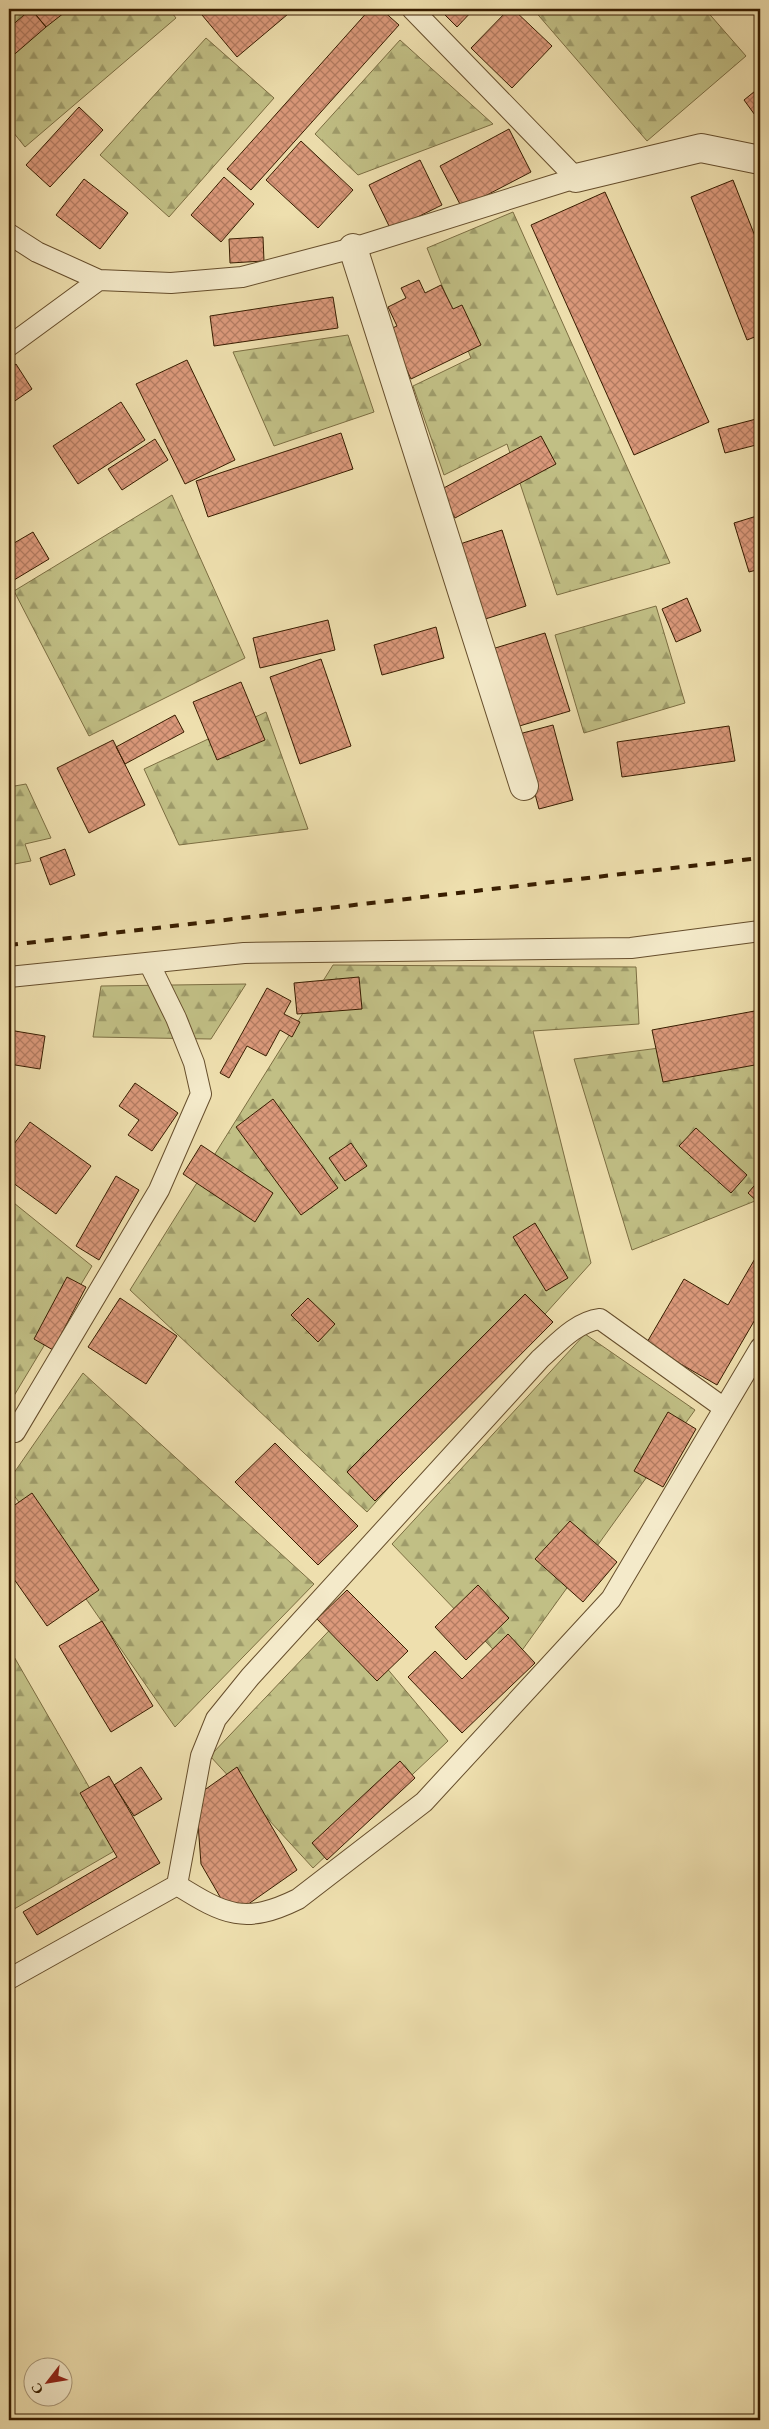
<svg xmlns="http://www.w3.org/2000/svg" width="769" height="2429" font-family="'EB Garamond',serif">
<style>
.forest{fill:url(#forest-firs);stroke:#7c6e42}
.building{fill:url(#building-cross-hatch);stroke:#381d00}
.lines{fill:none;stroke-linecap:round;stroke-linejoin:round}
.lane-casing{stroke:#664e2c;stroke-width:22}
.street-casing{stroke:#664e2c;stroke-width:30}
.lane{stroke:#f4eaca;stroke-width:20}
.street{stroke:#f4eaca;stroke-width:28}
.rail{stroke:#381d00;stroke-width:4;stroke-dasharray:9 9;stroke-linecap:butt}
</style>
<defs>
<pattern id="forest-firs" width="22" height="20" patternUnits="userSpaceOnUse" patternTransform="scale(1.25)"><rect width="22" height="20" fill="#c1bf85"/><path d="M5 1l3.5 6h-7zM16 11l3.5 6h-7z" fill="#9e9b6a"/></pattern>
<pattern id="building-cross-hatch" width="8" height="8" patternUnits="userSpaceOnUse" patternTransform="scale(1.25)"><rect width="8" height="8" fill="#db997b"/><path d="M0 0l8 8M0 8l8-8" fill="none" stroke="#b37c62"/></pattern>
</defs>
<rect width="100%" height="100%" fill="#eedfae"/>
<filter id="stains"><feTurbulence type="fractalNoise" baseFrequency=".004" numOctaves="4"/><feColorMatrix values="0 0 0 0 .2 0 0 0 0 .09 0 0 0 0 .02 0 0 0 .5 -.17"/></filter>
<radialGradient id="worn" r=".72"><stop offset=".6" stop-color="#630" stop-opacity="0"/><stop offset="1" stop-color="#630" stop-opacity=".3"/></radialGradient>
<path class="forest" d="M 9,9 L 169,9 L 176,18 L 25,147 L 9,127 Z
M 533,9 L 705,9 L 746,56 L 647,141 Z
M 206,38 L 274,98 L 169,217 L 100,155 Z
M 400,40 L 493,124 L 358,175 L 315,134 Z
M 513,212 L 670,563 L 557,595 L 507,444 L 444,475 L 413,386 L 471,358 L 427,248 Z
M 348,335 L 374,412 L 274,446 L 233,352 Z
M 172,495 L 245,658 L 89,736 L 14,591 Z
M 656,606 L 685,703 L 584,733 L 555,635 Z
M 266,712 L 308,829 L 179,845 L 144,769 Z
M 26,784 L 51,838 L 25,844 L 31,861 L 9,865 L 9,787 Z
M 333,965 L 636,967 L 639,1024 L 533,1031 L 591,1263 L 367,1512 L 130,1290 Z
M 246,984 L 211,1039 L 93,1037 L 101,986 Z
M 760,1035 L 760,1199 L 632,1250 L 574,1059 Z
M 9,1199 L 92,1266 L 9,1404 Z
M 585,1334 L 695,1410 L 510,1667 L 392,1544 Z
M 83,1373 L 314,1584 L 175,1727 L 9,1488 L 9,1480 Z
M 343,1616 L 448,1741 L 313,1868 L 210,1756 Z
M 9,1648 L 123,1846 L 9,1912 Z"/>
<path class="building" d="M 31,9 L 69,9 L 46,27 Z
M 31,9 L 46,27 L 9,59 L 9,28 Z
M 197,9 L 294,9 L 237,57 Z
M 370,9 L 381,9 L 399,25 L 251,190 L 227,169 Z
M 439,9 L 474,9 L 457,27 Z
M 509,9 L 513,9 L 552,46 L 512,88 L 471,48 Z
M 760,87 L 760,122 L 744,100 Z
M 79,107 L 103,130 L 50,187 L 26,165 Z
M 509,129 L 531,172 L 462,208 L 440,166 Z
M 301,141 L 353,190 L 318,228 L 266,180 Z
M 420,160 L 442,205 L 391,230 L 369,185 Z
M 224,177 L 254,204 L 221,242 L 191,215 Z
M 84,179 L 128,213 L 100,249 L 56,215 Z
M 733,180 L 760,249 L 760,335 L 747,340 L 691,197 Z
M 605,192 L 709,422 L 634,455 L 531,225 Z
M 263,237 L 264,261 L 230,263 L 229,239 Z
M 419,280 L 425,293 L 441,285 L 453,309 L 462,305 L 481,345 L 411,379 L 388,330 L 397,326 L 388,307 L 406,298 L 401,288 Z
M 333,297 L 338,328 L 214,346 L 210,316 Z
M 187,360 L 235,460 L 185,484 L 136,384 Z
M 16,364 L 32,389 L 9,405 L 9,369 Z
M 121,402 L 145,440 L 78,484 L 53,446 Z
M 760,418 L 760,444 L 725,453 L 718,429 Z
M 341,433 L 353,469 L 208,517 L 196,481 Z
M 541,436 L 556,464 L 455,518 L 440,490 Z
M 155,439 L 168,460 L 122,490 L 108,469 Z
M 760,515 L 760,569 L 749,572 L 734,523 Z
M 502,530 L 526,606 L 476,622 L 451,547 Z
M 33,532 L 49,559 L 9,583 L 9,546 Z
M 687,598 L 701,631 L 676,642 L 662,609 Z
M 328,620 L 335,650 L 260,668 L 253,638 Z
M 436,627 L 444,658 L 382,675 L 374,645 Z
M 545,633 L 570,711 L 516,727 L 492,649 Z
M 321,659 L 351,746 L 300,764 L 270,677 Z
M 241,682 L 265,740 L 217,760 L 193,702 Z
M 175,715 L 184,732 L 125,764 L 116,747 Z
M 553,725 L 573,800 L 539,809 L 519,734 Z
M 729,726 L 735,761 L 622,777 L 617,742 Z
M 113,740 L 145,805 L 89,833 L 57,768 Z
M 65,849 L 75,875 L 50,885 L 40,858 Z
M 359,977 L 362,1009 L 297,1014 L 294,983 Z
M 267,988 L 291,1001 L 284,1014 L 300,1022 L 292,1037 L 280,1030 L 266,1056 L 247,1046 L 229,1078 L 220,1073 Z
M 760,1010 L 760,1064 L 663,1082 L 652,1030 Z
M 9,1030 L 45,1036 L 40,1069 L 9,1064 Z
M 135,1083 L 178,1113 L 152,1151 L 128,1135 L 139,1120 L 119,1106 Z
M 273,1099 L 338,1188 L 301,1215 L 236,1127 Z
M 30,1122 L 91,1166 L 56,1214 L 9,1180 L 9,1151 Z
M 696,1128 L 747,1175 L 731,1193 L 679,1146 Z
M 351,1143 L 367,1166 L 345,1181 L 329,1158 Z
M 201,1145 L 273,1193 L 255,1222 L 183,1174 Z
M 116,1176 L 139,1190 L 99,1260 L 76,1246 Z
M 760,1179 L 760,1204 L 748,1193 Z
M 535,1223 L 568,1278 L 546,1291 L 513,1237 Z
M 760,1250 L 760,1311 L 717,1385 L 646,1344 L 684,1279 L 728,1305 Z
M 67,1277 L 86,1287 L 53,1350 L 34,1339 Z
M 525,1294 L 553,1322 L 375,1501 L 347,1472 Z
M 120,1298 L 177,1336 L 146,1384 L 88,1347 Z
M 308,1298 L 335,1324 L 318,1342 L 291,1315 Z
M 668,1412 L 696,1429 L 663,1487 L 634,1471 Z
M 275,1443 L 358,1526 L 318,1565 L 235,1482 Z
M 32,1493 L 99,1590 L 47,1626 L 9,1572 L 9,1509 Z
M 570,1521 L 617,1562 L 583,1602 L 535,1559 Z
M 478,1585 L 509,1618 L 466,1660 L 435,1627 Z
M 347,1590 L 408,1651 L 377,1681 L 317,1619 Z
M 102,1621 L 153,1706 L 111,1732 L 59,1646 Z
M 508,1634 L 535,1663 L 462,1733 L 408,1677 L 435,1651 L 462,1679 Z
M 400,1761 L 415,1778 L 327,1860 L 312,1843 Z
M 141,1767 L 162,1799 L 134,1816 L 114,1785 Z
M 237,1767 L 297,1870 L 247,1905 L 223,1902 L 201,1864 L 196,1796 Z
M 109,1776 L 160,1863 L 37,1935 L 23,1912 L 117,1857 L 80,1793 Z"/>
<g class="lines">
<g class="lane-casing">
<path id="lane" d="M 9,234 L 37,252 L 99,280 L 171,283 L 242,277 L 353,248 L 576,178 L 412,9
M 9,346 L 99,280
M 9,977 L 244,953 L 631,948 L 760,931
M 15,1432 L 159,1190 L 201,1094 L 194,1063 L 176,1018 L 149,963
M 177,1885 L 201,1756 L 216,1719 L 250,1677 L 540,1359 C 558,1343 576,1322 600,1319 L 724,1408
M 9,1979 L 177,1885 C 225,1915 245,1925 298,1899 L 424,1802 L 611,1599 L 760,1348"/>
</g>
<g class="street-casing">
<path id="street" d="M 576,178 L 701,148 L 760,160
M 353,248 L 524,786"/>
</g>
<use href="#lane" class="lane"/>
<use href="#street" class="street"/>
<path class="rail" d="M 9,945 L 760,858"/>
</g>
<rect width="769" height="2429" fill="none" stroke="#eedfae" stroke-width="30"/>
<rect x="10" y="10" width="749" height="2409" fill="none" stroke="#381d00" stroke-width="2.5"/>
<rect x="15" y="15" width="739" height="2399" fill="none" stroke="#381d00"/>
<g transform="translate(48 2382) rotate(239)"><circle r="24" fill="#f4eaca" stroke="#a99879"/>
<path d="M0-4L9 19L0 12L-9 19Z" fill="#8f2418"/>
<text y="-8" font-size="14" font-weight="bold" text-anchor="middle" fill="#381d00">С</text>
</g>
<rect width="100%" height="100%" filter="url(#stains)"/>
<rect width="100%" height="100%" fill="url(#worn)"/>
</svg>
